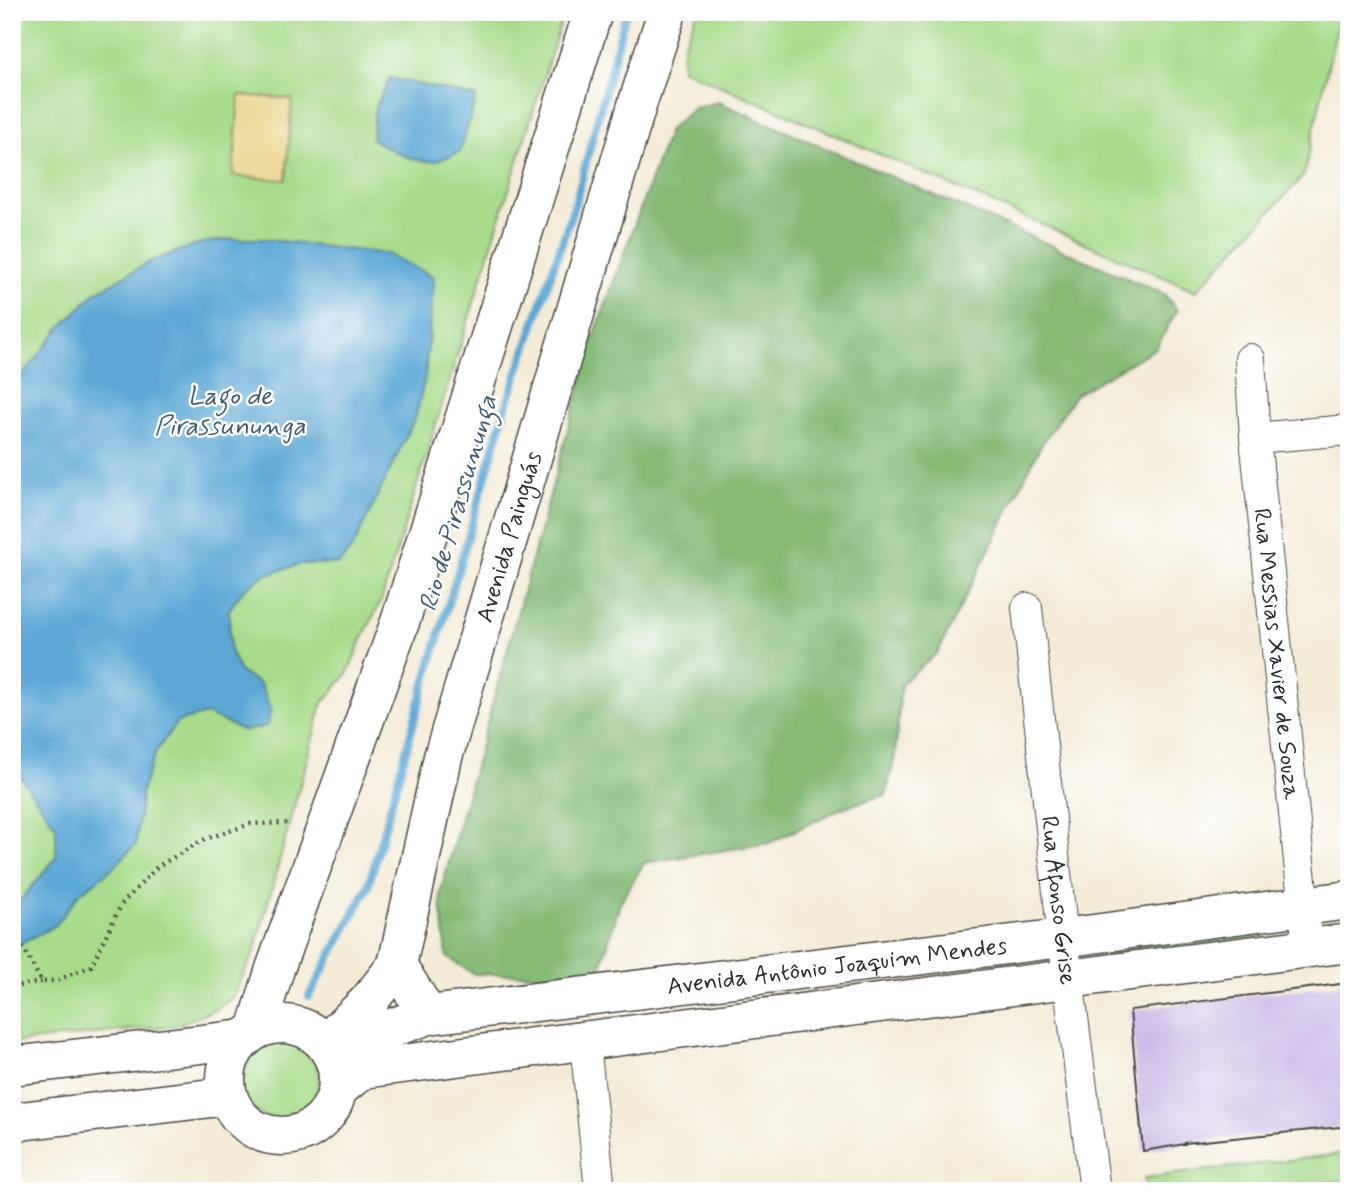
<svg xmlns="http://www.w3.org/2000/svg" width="1361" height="1203" font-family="Mynerve,sans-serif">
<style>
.green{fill:#a7db8b;stroke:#69835b;stroke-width:2}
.forest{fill:#85bb77;stroke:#587351;stroke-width:2}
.sand{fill:#eeda9e;stroke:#8c8264;stroke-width:2}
.water{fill:#5ca7d4;stroke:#446980;stroke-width:2}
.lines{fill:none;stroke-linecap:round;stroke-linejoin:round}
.stream{stroke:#5ca7d4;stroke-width:8}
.building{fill:#ccbbe7}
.minor-casing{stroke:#494845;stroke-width:32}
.secondary-casing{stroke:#494845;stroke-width:41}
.primary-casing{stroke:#494845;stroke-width:41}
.path{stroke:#494845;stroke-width:4.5;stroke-dasharray:2 5;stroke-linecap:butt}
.minor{stroke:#fff;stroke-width:30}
.secondary{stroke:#fff;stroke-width:38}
.primary{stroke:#fff;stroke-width:38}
.labels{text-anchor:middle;stroke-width:5;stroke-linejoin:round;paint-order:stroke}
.street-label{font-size:24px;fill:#2b2b2b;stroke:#fff}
.water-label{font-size:26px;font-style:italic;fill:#3f5d6f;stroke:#fff}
</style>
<rect width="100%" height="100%" fill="#fff"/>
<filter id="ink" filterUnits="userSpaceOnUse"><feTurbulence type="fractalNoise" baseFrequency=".0143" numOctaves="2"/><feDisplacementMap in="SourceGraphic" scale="14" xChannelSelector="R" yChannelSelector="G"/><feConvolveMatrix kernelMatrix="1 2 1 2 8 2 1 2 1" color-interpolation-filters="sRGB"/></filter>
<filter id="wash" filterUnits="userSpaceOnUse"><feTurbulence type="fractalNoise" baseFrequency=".00686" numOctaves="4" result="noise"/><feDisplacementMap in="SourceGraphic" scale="28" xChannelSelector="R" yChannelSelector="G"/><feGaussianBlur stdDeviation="1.57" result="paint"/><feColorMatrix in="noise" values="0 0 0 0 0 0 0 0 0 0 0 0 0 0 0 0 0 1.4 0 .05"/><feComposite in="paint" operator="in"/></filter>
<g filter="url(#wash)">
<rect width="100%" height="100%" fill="#f3ebd6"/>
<path class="green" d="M 12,12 L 564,12 L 381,601 L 363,637 L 347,674 L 322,704 L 255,950 L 233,997 L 217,1009 L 176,1025 L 12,1043 Z
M 697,12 L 1340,12 L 1304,175 L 1196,291 L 682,69 L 683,47 Z
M 1256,929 L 1262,931 L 1264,937 L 1106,956 L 1108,950 Z
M241 1081a39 39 0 1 1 78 0a39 39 0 1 1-78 0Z
M 1349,1153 L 1349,1180 L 1260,1191 L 1146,1191 L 1144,1178 Z"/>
<path class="forest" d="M 718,102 L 1164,294 L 1177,310 L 1156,348 L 1076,394 L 1040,447 L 938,652 L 901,684 L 895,756 L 886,795 L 844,807 L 769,843 L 644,863 L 620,903 L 599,974 L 474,974 L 447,957 L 440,894 L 593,339 L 669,130 L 694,108 Z"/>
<path class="sand" d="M 239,95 L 292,99 L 286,180 L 233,176 Z"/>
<path class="water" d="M 390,78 L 476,97 L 460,152 C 452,155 442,160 434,161 C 412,163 390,149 372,139 L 375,108 Z
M 231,239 L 263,239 L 387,254 L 434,277 L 425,377 L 416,416 L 353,547 L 339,564 L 301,564 L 265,575 L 244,589 L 229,610 L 230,650 L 240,672 L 260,684 L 271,710 L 267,726 L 244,731 L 206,714 L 177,722 L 156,752 L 142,789 L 136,844 L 114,867 L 79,894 L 56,925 L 12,948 L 12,910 L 56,858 L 56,827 L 12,765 L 12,389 L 58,330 L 95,293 L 151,261 L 201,243 Z"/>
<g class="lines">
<path class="stream" d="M 309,996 L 368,887 L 417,711 L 506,407 L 575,204 L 626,12"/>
</g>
<g id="blocks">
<path class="building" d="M 1349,983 L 1349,1126 L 1185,1143 L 1185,1144 L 1143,1151 L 1130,1010 Z"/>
</g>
</g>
<g filter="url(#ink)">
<use href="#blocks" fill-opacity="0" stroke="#494845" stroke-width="2"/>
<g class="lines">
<g class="minor-casing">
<g id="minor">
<path id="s1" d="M 1250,359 L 1255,438 L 1308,948"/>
<path d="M 1255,438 L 1349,430"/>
<path id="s2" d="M 1027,608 L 1063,938 L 1095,1191"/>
<path d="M 585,1042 L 600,1191"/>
</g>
</g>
<g class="secondary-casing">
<g id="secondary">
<path d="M 256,1030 L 275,969 L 400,622 L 593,12"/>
<path id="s3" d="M 325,1044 L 368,1002 L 397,965 L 443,757 L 638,102 L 667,12"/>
</g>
</g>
<g class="primary-casing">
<g id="primary">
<path d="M 397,965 L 428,1015"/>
<circle cx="282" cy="1080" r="56"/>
<path id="s4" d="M 330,1050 L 428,1015 L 1063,938 L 1349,900"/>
<path d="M 12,1066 L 244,1039"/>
<path d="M 338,1089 L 363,1069 L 1349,943"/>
<path d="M 12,1122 L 228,1096"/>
</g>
</g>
<path class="path" d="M 12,921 L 21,945 L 42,982 L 58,980 L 91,966 L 121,905 L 157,867 L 203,840 L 250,824 L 290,823
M 12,987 L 42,982"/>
<use href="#minor" class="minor"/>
<use href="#secondary" class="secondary"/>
<use href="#primary" class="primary"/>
</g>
</g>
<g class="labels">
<g class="street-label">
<text dy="8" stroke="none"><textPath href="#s3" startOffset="550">Avenida Painguás</textPath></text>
<text dy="8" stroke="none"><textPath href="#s1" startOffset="296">Rua Messias Xavier de Souza</textPath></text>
<text dy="8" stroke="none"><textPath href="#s2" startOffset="294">Rua Afonso Grise</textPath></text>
<text dy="8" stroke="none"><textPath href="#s4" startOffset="516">Avenida Antônio Joaquim Mendes</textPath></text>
</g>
<g class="water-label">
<text x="230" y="404">Lago de<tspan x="230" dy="30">Pirassununga</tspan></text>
<text transform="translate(457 503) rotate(-74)" y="9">Rio de Pirassununga</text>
</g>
</g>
<rect width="1361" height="1203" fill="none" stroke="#fff" stroke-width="42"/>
</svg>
